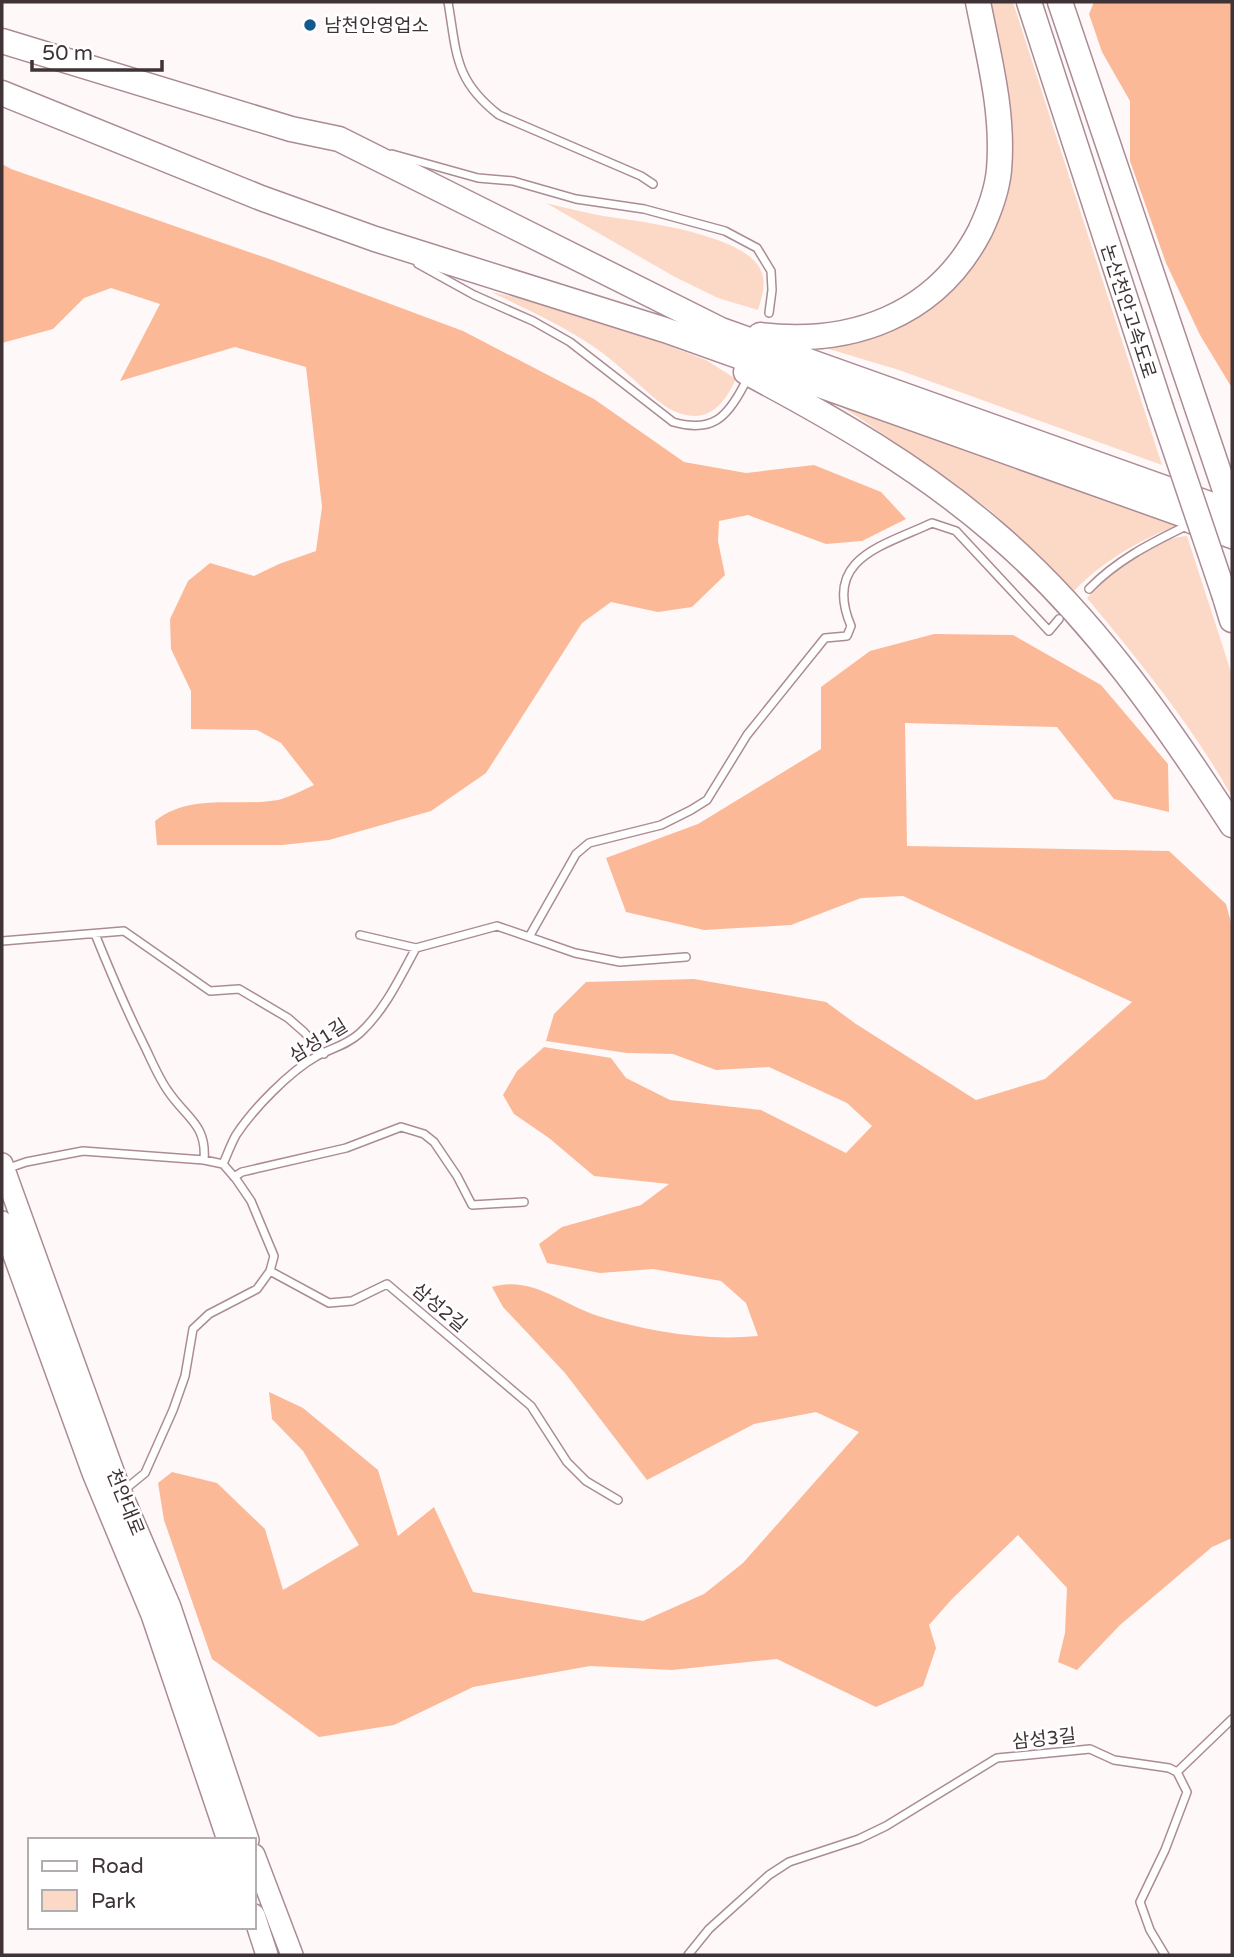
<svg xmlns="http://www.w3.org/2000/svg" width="1234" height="1957" font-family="'Varela Round','Noto Sans KR',sans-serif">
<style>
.green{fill:#fcd9c7}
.forest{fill:#fbb997}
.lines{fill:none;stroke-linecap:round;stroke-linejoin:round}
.service-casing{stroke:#ab8c94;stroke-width:10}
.primary-casing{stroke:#ab8c94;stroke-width:24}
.motorway-casing{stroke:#ab8c94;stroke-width:27}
.service{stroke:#fff;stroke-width:7}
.primary{stroke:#fff;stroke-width:21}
.motorway{stroke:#fff;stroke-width:24}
.motorway-bridge-casing{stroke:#ab8c94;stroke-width:27;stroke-linecap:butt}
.motorway-bridge{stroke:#fff;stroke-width:24}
.poi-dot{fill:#105a8e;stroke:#fff;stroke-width:2.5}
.labels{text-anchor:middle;stroke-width:5;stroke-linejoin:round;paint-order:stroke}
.poi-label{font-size:19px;fill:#3f3336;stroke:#fff;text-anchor:start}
.street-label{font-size:19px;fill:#3f3336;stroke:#fff}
</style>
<rect width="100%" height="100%" fill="#fef8f9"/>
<path class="green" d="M 986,2 L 1013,2 L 1162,465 L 899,370 L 809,343 L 868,338 L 994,222 Z
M 546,203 C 567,208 589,214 610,217 C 646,222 734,234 757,264 C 768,278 763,294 758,310 L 718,298 L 675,277 Z
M 491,292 L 574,310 L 706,360 L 736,379 C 728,396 716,416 695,416 C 674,416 659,402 644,389 C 631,377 618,365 604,354 C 569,328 530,311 491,292 Z
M 799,381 L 1181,524 C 1141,539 1104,560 1074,591 L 990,510 L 861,419 Z
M 1187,536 L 1232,675 L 1232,797 C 1192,725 1139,661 1087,598 C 1109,574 1152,538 1187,536 Z"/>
<path class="forest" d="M 1094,2 L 1232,2 L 1232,388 L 1200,335 L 1166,263 L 1130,161 L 1130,101 L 1102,52 L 1089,14 Z
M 2,164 L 11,169 L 275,261 L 463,331 L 594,399 L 684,462 L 746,473 L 814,465 L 881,492 L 906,519 L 862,541 L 826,544 L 748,515 L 719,521 L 718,541 L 725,575 L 692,607 L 658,612 L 611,602 L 582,623 L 486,773 L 431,811 L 329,840 L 282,845 L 157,845 L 155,821 C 190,793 237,807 278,800 C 290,797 303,790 314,785 L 281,743 L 257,730 L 191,729 L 191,691 L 171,649 L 170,619 L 188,581 L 210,563 L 254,576 L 279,564 L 316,551 L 322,507 L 306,367 L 235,347 L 120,381 L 160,304 L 111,288 L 84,298 L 53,329 L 2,343 Z
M 934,634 L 1013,635 L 1101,685 L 1168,764 L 1169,812 L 1114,799 L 1057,727 L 905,723 L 907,846 L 1169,851 L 1226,904 L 1232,926 L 1232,1538 L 1212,1547 L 1120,1625 L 1077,1670 L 1058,1662 L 1065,1633 L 1067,1588 L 1018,1535 L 952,1599 L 929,1625 L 936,1648 L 923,1686 L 876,1707 L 777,1659 L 672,1670 L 590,1666 L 473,1687 L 394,1725 L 319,1737 L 212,1659 L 164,1520 L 158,1483 L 172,1472 L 217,1483 L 265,1529 L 283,1590 L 359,1545 L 303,1451 L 272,1419 L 269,1392 L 303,1408 L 378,1470 L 398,1536 L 434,1507 L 473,1592 L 643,1621 L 704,1594 L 743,1563 L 859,1432 L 816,1412 L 754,1424 L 647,1480 L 565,1373 L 503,1307 L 492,1287 C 531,1275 562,1304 598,1316 C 650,1332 704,1341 758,1336 L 746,1303 L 721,1281 L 653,1269 L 600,1273 L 547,1263 L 539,1244 L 562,1227 L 641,1205 L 669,1184 L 594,1176 L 549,1138 L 514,1114 L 503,1095 L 517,1071 L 544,1047 L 611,1058 L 626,1078 L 670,1100 L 761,1110 L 846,1153 L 872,1126 L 847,1103 L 769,1067 L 716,1070 L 673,1054 L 627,1053 L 546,1041 L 554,1014 L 586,982 L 694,979 L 826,1002 L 856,1024 L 976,1100 L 1045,1079 L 1132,1002 L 903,896 L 861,898 L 791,925 L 704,930 L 626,912 L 606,858 L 698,824 L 821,749 L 821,687 L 870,651 Z"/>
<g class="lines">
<g class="service-casing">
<path id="service" d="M 448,2 C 457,54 454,80 499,115 L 641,176 L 653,184
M 392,154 L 478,178 L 513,181 L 576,199 L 644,209 L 725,231 L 757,248 L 771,271 L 772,290 L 769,313
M 418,264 L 474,295 L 533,321 L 570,342 L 673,422 C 712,433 727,418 744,385
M 1215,539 L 1232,545
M 1089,589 C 1116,561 1149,544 1184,527 L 1191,530
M 95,934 C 110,971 125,1007 143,1043 C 151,1059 158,1077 168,1091 C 186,1118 207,1124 204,1160
M 360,935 L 416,948
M 529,937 L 576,854 L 589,843 L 661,825 L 691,810 L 707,800 L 747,735 L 825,638 L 847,636 L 851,626 C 822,558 883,546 932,523 L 956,531 L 1049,631 L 1059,619
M 2,941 L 124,931 L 210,991 L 239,989 L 288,1018 L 304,1032 L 324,1054
M 223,1164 L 236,1179 L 251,1201 L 274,1256 L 270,1271 L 329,1303 L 352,1301 L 387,1284 L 531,1406 L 567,1462 L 586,1481 L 618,1500
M 6,1169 L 26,1162 L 83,1151 L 204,1160 L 223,1164 C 227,1155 231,1144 236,1135 C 254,1108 289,1072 317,1056 C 332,1048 347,1045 360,1033 C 385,1010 400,977 416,948 L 497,926 L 575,953 L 620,962 L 686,957
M 234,1177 L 242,1172 L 346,1148 L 401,1127 L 424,1134 L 434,1142 L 457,1176 L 472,1205 L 524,1202
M 123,1491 L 145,1473 L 173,1410 L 185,1376 L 193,1329 L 209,1314 L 257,1289 L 270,1271
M 1177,1772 L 1232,1719
M 688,1955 L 709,1929 L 769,1875 L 789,1862 L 859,1839 L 886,1826 L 997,1758 L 1090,1749 L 1114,1760 L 1169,1768 L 1177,1772 L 1187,1792 L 1165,1850 L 1140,1902 L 1150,1930 L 1165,1955"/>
</g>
<g class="primary-casing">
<path id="primary" d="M 2,1164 L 121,1493 L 170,1607 L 248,1840
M 2,1222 L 93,1473 L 152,1615 L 228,1840
M 254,1855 L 292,1955
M 254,1915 L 267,1955"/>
</g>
<g class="motorway-casing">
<path id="motorway" d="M 1029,2 L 1160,405
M 1060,2 L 1232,511
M 2,41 L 291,129 L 339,139 L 721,330 L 1232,512
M 2,93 L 261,198 L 375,239 L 665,330 L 1232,532
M 760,335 C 851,346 936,316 980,231 C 989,212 997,191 999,170 C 1004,113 989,58 978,2
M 746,372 C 833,418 920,468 995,533 C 1091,615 1164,720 1232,825
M 1225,597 L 1232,620"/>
</g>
<use href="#service" class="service"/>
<use href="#primary" class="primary"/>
<use href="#motorway" class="motorway"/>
<g class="motorway-bridge-casing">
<path id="motorway-bridge" d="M 1160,405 L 1225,597"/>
</g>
<use href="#motorway-bridge" class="motorway-bridge"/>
</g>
<circle class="poi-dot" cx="310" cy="25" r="7"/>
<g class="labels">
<g class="poi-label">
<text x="324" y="32">남천안영업소</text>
</g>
<g class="street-label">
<text transform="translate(1129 311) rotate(72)" y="7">논산천안고속도로</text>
<text transform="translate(318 1040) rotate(-32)" y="7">삼성1길</text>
<text transform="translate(440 1307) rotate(40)" y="7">삼성2길</text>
<text transform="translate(126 1502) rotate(68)" y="7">천안대로</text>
<text transform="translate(1044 1738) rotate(-6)" y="7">삼성3길</text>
</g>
</g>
<rect width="1234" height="1957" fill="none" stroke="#3f3336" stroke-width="7"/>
<rect x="28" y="1838" width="228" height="91" fill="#ffffff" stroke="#b2adaf" stroke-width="2"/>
<rect x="42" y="1861" width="35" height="10" fill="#ffffff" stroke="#b2adaf" stroke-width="2"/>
<text x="91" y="1873" font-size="21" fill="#3f3336">Road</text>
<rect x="42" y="1890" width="35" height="21" fill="#fcd9c7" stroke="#b2adaf" stroke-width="2"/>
<text x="91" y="1908" font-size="21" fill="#3f3336">Park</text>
<path d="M32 60v10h130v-10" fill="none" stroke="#3f3336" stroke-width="3.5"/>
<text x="42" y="60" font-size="21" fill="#3f3336" stroke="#ffffff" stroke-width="5" paint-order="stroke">50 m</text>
</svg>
